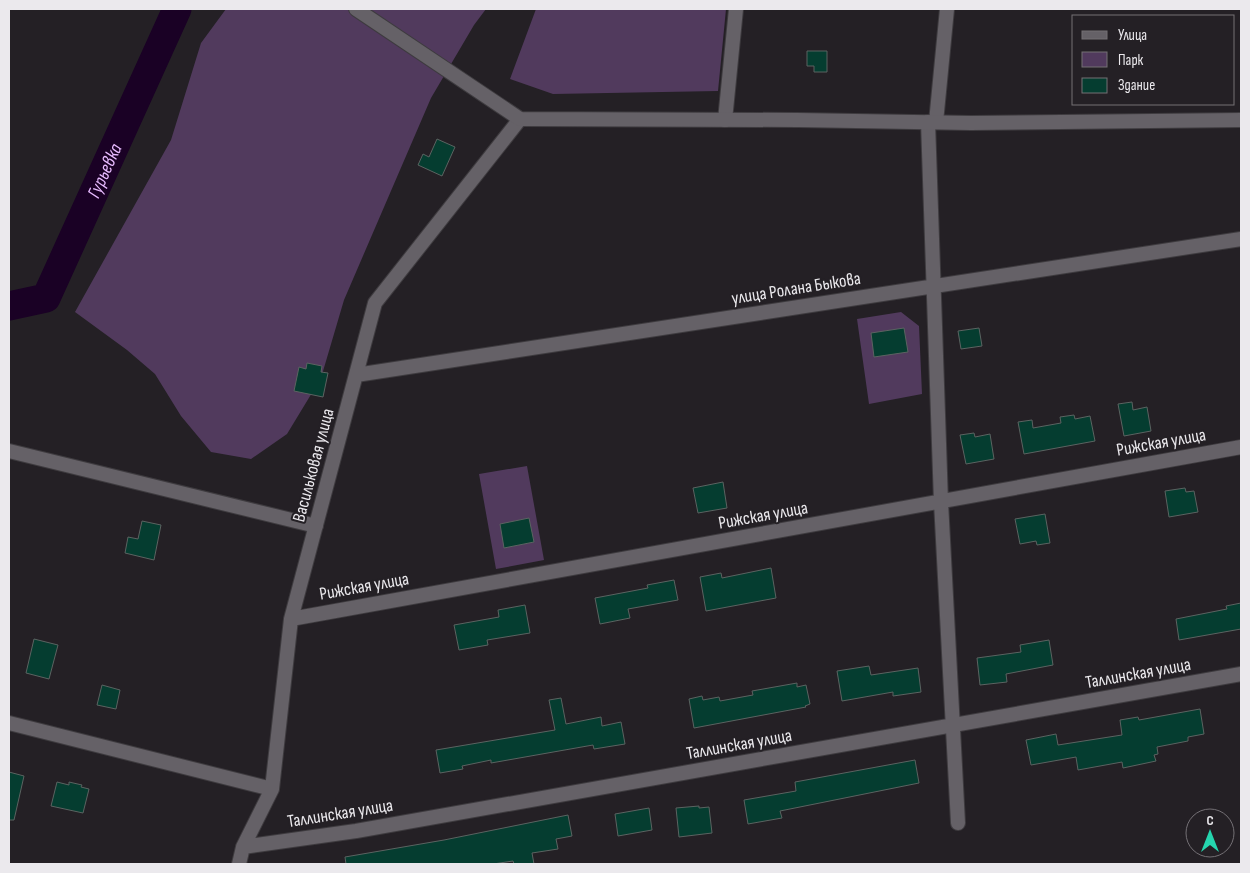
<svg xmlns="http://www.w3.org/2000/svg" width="1250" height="873" font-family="'Sofia Sans Condensed',sans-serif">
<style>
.green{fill:#513a5d}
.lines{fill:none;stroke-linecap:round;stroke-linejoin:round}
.river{stroke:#1a0125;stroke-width:29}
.building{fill:#053d30;stroke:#5b6361}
.minor-casing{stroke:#3e3b3f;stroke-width:16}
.tertiary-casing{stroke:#3e3b3f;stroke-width:16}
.minor{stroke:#656167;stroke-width:14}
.tertiary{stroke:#656167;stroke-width:14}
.labels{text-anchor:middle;stroke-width:4;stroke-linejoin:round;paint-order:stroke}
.street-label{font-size:18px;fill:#ebe9ed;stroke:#242025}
.water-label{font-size:19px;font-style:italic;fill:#e8bbff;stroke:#242025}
</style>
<rect width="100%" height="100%" fill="#242025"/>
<path class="green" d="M 226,9 L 486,9 L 474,25 L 431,98 L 344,300 L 321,378 L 287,434 L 251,459 L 211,452 L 181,416 L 155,374 L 127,350 L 75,312 L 171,140 L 201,43 Z
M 536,9 L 726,9 L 718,91 L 553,94 L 510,79 Z
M 901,312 L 919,326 L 922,394 L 869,404 L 857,319 Z
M 527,466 L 544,560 L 496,569 L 479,474 Z"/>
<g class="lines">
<path class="river" id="s1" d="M 9,306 L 46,298 L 177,9"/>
</g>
<path class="building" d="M 807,51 L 827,51 L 827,72 L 814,72 L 814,66 L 807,66 Z
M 437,139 L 455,147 L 442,176 L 418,165 L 423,154 L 429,157 Z
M 904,328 L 908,352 L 874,357 L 871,333 Z
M 979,328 L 982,346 L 961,349 L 958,331 Z
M 307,363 L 322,366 L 321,372 L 328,373 L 323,397 L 294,391 L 299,367 L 306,369 Z
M 1132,402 L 1133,410 L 1147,407 L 1151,431 L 1124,436 L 1118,404 Z
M 1074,415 L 1075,419 L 1090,416 L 1095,441 L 1024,454 L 1018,422 L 1032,420 L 1033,428 L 1061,423 L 1060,417 Z
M 974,433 L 975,437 L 990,434 L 994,459 L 966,464 L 960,435 Z
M 723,482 L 727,508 L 698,513 L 693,488 Z
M 1185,488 L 1186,492 L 1194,491 L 1198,512 L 1169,517 L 1165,491 Z
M 1045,514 L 1050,543 L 1037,545 L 1036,541 L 1020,544 L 1015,519 Z
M 529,518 L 534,542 L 504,548 L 500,524 Z
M 142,521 L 161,525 L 154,560 L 125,553 L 128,537 L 138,539 Z
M 771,568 L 776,598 L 706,611 L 700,577 L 721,573 L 722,578 Z
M 674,580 L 678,600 L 628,609 L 630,618 L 600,624 L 595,598 L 648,588 L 647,585 Z
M 1241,603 L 1241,629 L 1179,640 L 1176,619 L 1227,609 L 1226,606 Z
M 525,605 L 530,633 L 487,640 L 488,645 L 459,650 L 454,625 L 499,617 L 498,610 Z
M 34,639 L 58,645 L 49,679 L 26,673 Z
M 1049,640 L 1053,665 L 1006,674 L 1007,682 L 980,685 L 977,658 L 1021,652 L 1020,645 Z
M 869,666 L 871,675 L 918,668 L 921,692 L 893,696 L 893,692 L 842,701 L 837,671 Z
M 797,683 L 797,687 L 806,685 L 810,704 L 805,706 L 806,707 L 694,728 L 689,699 L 702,696 L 703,700 L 719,697 L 720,701 L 753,695 L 752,691 Z
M 102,685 L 120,690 L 116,709 L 97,705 Z
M 561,698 L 566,724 L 601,717 L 602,726 L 621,722 L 625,744 L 594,749 L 593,745 L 491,763 L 491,760 L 462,766 L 463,769 L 440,773 L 436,750 L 555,730 L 549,700 Z
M 1200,709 L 1204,734 L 1188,737 L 1188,741 L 1157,747 L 1158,754 L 1154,755 L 1156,761 L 1123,768 L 1122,762 L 1078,770 L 1076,757 L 1031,765 L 1026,740 L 1056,734 L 1058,745 L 1122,735 L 1120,720 L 1138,717 L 1139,720 Z
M 915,760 L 919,783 L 780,811 L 782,818 L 748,824 L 744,800 L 796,791 L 795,782 Z
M 9,772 L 24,776 L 14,820 L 9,820 Z
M 57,782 L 69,785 L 69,782 L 82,785 L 81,787 L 89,789 L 83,813 L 51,806 Z
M 699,806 L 699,808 L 709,807 L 712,833 L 679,837 L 676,808 Z
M 649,808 L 652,830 L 618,836 L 615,814 Z
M 568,815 L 572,836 L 556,839 L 558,849 L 532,853 L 534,864 L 514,864 L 513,861 L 493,864 L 346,864 L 345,857 L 444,840 Z"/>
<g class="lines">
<g class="minor-casing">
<path id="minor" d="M 725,120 L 736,9
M 928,122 L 941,502 L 958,823
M 936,122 L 947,9
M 356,375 L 1241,239
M 9,451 L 316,526
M 291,619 L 1241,447
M 9,723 L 272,789
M 243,847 L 356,831 L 1241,674
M 239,864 L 243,847 L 272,789 L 291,619 L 375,303 L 520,119"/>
</g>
<g class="tertiary-casing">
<path id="tertiary" d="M 356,9 L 520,119 L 798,120 L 971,123 L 1241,120"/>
</g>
<use href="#minor" class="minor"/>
<use href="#tertiary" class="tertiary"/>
</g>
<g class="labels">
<g class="street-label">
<text transform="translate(796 288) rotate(-9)" y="6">улица Ролана Быкова</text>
<text transform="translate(1161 442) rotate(-10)" y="6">Рижская улица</text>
<text transform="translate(313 465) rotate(-75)" y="6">Васильковая улица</text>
<text transform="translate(763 515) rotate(-10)" y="6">Рижская улица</text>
<text transform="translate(364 586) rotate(-10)" y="6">Рижская улица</text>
<text transform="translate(1138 673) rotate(-10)" y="6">Таллинская улица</text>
<text transform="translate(739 744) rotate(-10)" y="6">Таллинская улица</text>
<text transform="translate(340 813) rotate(-9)" y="6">Таллинская улица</text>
</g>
<g class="water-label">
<text dy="7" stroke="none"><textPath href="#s1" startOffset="178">Гурьевка</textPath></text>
</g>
</g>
<rect width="1250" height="873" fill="none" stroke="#ebe9ed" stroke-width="20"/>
<rect x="1072" y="15" width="162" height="90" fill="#242025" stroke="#747075"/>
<rect x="1082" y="31" width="25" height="8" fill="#656167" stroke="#747075"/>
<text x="1118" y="40" font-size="15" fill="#ebe9ed">Улица</text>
<rect x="1082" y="52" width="25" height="15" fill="#513a5d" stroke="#747075"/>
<text x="1118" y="65" font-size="15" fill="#ebe9ed">Парк</text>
<rect x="1082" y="78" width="25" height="15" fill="#053d30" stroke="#747075"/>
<text x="1118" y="90" font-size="15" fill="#ebe9ed">Здание</text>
<g transform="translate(1210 833)"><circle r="24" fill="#242025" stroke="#747075"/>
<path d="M0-4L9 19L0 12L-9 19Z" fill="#25d5ae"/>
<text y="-8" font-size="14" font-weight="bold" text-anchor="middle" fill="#ebe9ed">С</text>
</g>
</svg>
